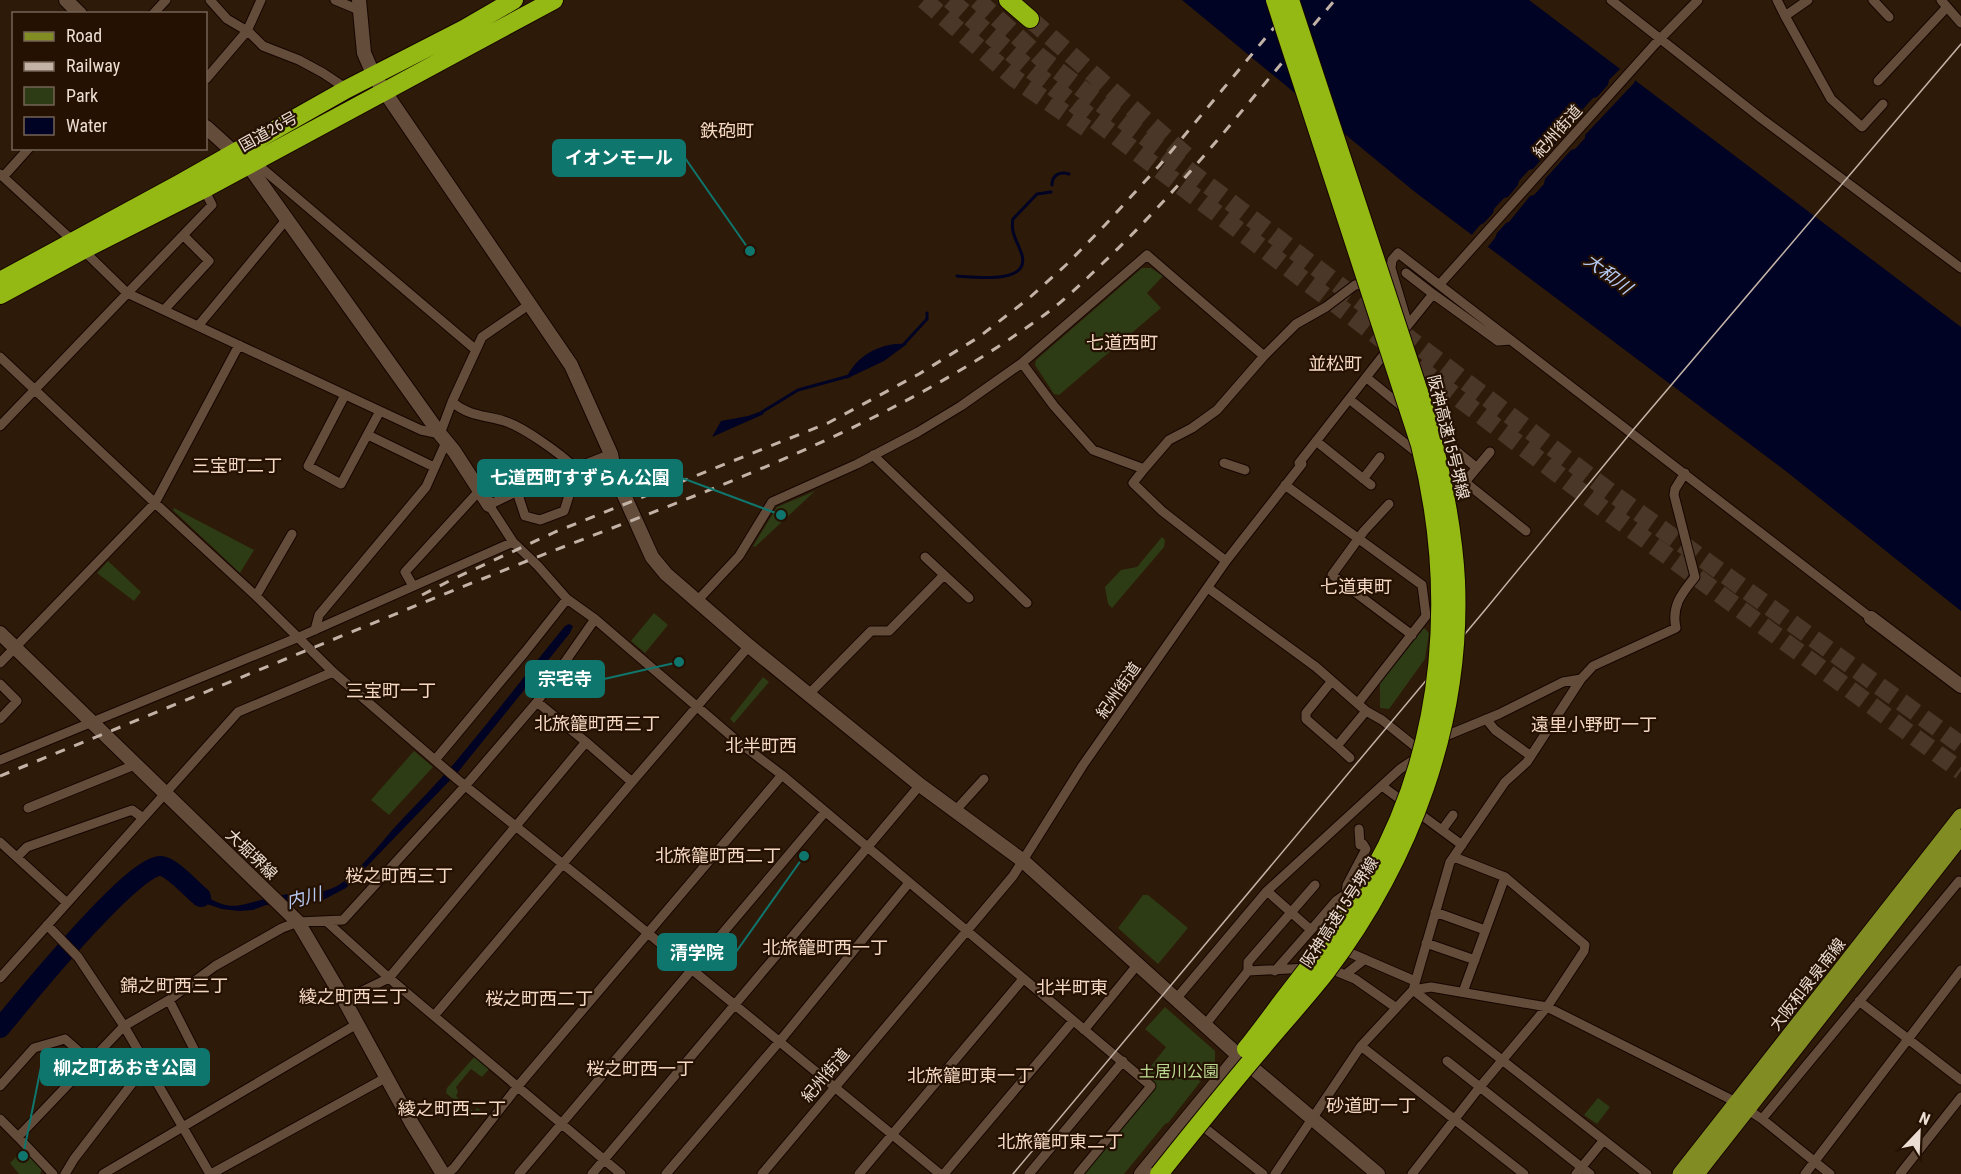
<svg xmlns="http://www.w3.org/2000/svg" width="1961" height="1174" font-family="'Roboto Condensed','Noto Sans JP',sans-serif">
<style>
.green{fill:#2d3c14}
.water{fill:#000324}
.pier{fill:#2e1a09}
.lines{fill:none;stroke-linecap:round;stroke-linejoin:round}
.stream{stroke:#000324;stroke-width:3}
.river{stroke:#000324;stroke-width:20}
.highway-tunnel{stroke:#4a3727;stroke-width:18;stroke-dasharray:18 9;stroke-linecap:butt}
.street-casing{stroke:#160500;stroke-width:11}
.secondary-casing{stroke:#160500;stroke-width:16}
.primary-casing{stroke:#160500;stroke-width:17}
.highway-casing{stroke:#160500;stroke-width:20}
.street{stroke:#644c3a;stroke-width:9}
.secondary{stroke:#644c3a;stroke-width:14}
.primary{stroke:#818d23;stroke-width:15}
.highway{stroke:#94b914;stroke-width:18}
.tram{stroke:#c3b3a7;stroke-width:1.5}
.rail{stroke:#c3b3a7;stroke-width:3;stroke-dasharray:10 10;stroke-linecap:butt}
.highway-bridge-casing{stroke:#160500;stroke-width:20;stroke-linecap:butt}
.highway-bridge{stroke:#94b914;stroke-width:18}
.labels{text-anchor:middle;stroke-width:4.5;stroke-linejoin:round;paint-order:stroke}
.street-label{font-size:16px;fill:#ecddd3;stroke:#241102}
.park-label{font-size:16px;fill:#bbda91;stroke:#241102}
.neighbourhood-label{font-size:18px;fill:#f5d8c3;stroke:#241102}
.water-label{font-size:18px;font-style:italic;fill:#b5c9f2;stroke:#241102}
.leader{fill:none;stroke:#0f766e;stroke-width:2}
.callout-dot{fill:#0f766e;stroke:#241102;stroke-width:2}
.callout{fill:#0f766e;stroke:#0f766e;stroke-width:2}
.callout-label{font-size:18px;text-anchor:middle;font-weight:bold;fill:#fff}
</style>
<rect width="100%" height="100%" fill="#2e1a09"/>
<path class="green" d="M 1142,268 L 1151,268 L 1163,276 L 1147,293 L 1161,308 L 1059,395 L 1054,394 L 1035,365 L 1036,360 Z
M 815,491 L 755,547 L 753,546 L 777,507 Z
M 174,508 L 254,550 L 240,573 L 173,510 Z
M 1162,537 L 1165,540 L 1164,547 L 1112,608 L 1108,604 L 1105,587 L 1121,570 L 1137,567 Z
M 108,561 L 141,592 L 134,601 L 97,573 Z
M 654,613 L 668,625 L 645,653 L 631,641 Z
M 1424,628 L 1429,633 L 1425,659 L 1389,709 L 1380,708 L 1380,683 Z
M 763,677 L 769,682 L 734,723 L 730,719 Z
M 414,751 L 433,767 L 389,815 L 371,800 Z
M 1143,895 L 1148,895 L 1188,928 L 1158,964 L 1118,928 Z
M 1165,1007 L 1215,1051 L 1215,1063 L 1168,1123 L 1165,1124 L 1124,1174 L 1083,1174 L 1156,1086 L 1144,1075 L 1166,1047 L 1145,1029 Z
M 475,1056 L 490,1068 L 482,1077 L 471,1069 L 456,1087 L 458,1092 L 456,1096 L 474,1112 L 477,1108 L 482,1111 L 476,1118 L 446,1093 L 447,1088 Z
M 1598,1098 L 1610,1107 L 1597,1124 L 1584,1115 Z
M 23,1150 L 42,1170 L 40,1174 L 19,1174 L 10,1163 Z"/>
<path class="water" d="M 1182,0 L 1529,0 L 1961,327 L 1961,611 L 1787,472 L 1415,192 Z
M 907,344 L 884,361 L 846,379 C 856,355 882,342 907,344 Z
M 762,411 L 764,414 L 712,437 L 721,421 L 748,416 Z
M 569,624 L 573,626 L 570,633 L 458,772 L 346,888 L 323,900 L 266,905 L 253,910 L 239,911 L 222,909 L 207,904 L 180,883 L 184,880 C 235,921 233,903 288,894 C 305,892 321,895 337,886 C 355,876 380,844 394,828 C 417,803 441,780 462,754 C 497,712 530,669 565,626 Z"/>
<path class="pier" d="M 1623,68 L 1636,78 L 1634,83 L 1585,135 L 1585,138 L 1575,149 L 1571,150 L 1545,179 L 1544,184 L 1534,195 L 1530,196 L 1509,222 L 1506,223 L 1497,233 L 1495,238 L 1486,249 L 1470,237 L 1480,225 L 1484,223 L 1493,213 L 1494,209 L 1504,198 L 1508,197 L 1518,185 L 1519,181 L 1529,170 L 1533,169 L 1559,140 L 1560,135 L 1569,125 L 1573,124 L 1583,113 L 1583,109 L 1593,98 L 1597,97 L 1608,85 L 1609,80 L 1619,70 Z"/>
<g class="lines">
<path class="stream" d="M 1052,185 C 1052,175 1060,171 1069,174
M 957,276 C 973,277 1030,285 1022,255 C 1018,242 1010,233 1013,219 L 1037,194 L 1051,192
M 904,344 L 927,319 L 927,313
M 762,412 L 798,390 L 849,376"/>
<path class="river" d="M 0,1028 C 21,1003 134,863 161,866 C 172,867 192,890 201,897"/>
<path class="highway-tunnel" d="M 924,0 L 1014,78 L 1089,130
M 950,0 L 1025,65 L 1083,111 L 1605,510 L 1961,771
M 977,0 L 1040,57 L 1613,494 L 1961,745
M 1030,19 L 1189,158"/>
<g class="street-casing">
<path id="street" d="M 210,0 L 227,19 L 249,32 L 263,46 L 299,60 L 323,73 L 347,89
M 335,0 L 359,10
M 1611,0 L 1762,119 L 1961,268
M 1777,0 L 1785,16
M 1808,0 L 1785,16 L 1831,99 L 1862,127 L 1883,104
M 1873,0 L 1889,17
M 1941,0 L 1961,23
M 153,14 L 166,0
M 206,79 L 247,31 L 261,0
M 1878,81 L 1947,7
M 248,165 L 264,170 L 476,350
M 0,174 L 73,241
M 3,177 L 29,148
M 83,250 L 127,293 L 380,411 L 421,430 L 440,434 L 452,402 L 482,337 L 530,304
M 1406,273 L 1433,294
M 1440,284 L 1655,44 L 1698,0
M 164,310 L 209,261 L 184,236
M 1408,325 L 1391,268 L 1392,260 L 1398,253 L 1871,618
M 198,326 L 286,220
M 1400,335 L 1433,294 L 1498,341 L 1511,340
M 0,357 L 155,503 L 256,596 L 333,672 L 458,780 L 604,897 L 940,1174
M 1022,363 L 1054,406 L 1093,450 L 1144,469 L 1169,440 L 1192,428 L 1217,410 L 1264,356 L 1296,324 L 1326,307 L 1355,285 L 1368,284
M 1367,378 L 1405,409
M 345,395 L 308,466 L 341,484 L 380,411
M 1349,399 L 1420,455
M 452,402 C 470,417 485,415 504,421 C 523,427 560,453 575,468
M 0,426 L 212,205 L 204,189
M 1432,431 L 1477,468
M 368,435 L 434,467
M 1316,441 L 1371,485
M 611,454 L 522,489 L 489,505 L 513,542 L 538,566 L 567,599 L 595,619 L 737,741 L 782,775 L 1151,1086 L 1078,1174
M 873,455 L 1027,603
M 1224,463 L 1245,470
M 1144,469 L 1133,483 L 1162,511 L 1226,561
M 1443,473 L 1460,485 L 1465,482 L 1526,531
M 549,478 L 569,491
M 1363,479 L 1380,457
M 1465,482 L 1490,452
M 1285,485 L 1422,585 L 1426,616 L 1358,703
M 522,489 L 519,498 L 525,516 L 540,520 L 564,511 C 573,486 569,480 594,465
M 1389,504 L 1364,531 L 1332,575 L 1412,635
M 925,557 L 969,598
M 413,586 L 405,572 L 479,491
M 1208,588 L 1316,667 L 1366,711 L 1382,720 L 1422,752
M 256,596 L 292,534
M 698,600 L 739,556 L 772,502 L 857,464 L 918,432 L 961,406 L 1022,363 L 1147,255 L 1264,356
M 315,630 L 319,615 L 426,487 L 447,440
M 0,663 L 155,503 L 239,345
M 1331,682 L 1306,713 L 1306,719 L 1337,746 L 1366,711
M 0,684 L 17,701 L 0,719
M 809,694 L 871,631 L 889,631 L 944,575
M 537,702 L 586,742
M 1486,719 L 1495,730 L 1531,756
M 1442,740 L 1448,735 L 1499,714 L 1563,682 L 1581,679 L 1593,666 L 1676,628 C 1671,606 1682,593 1695,577 L 1674,495 L 1675,489 L 1685,473
M 1337,746 L 1350,758
M 0,760 L 299,637 L 513,542
M 435,760 L 525,652 L 567,599
M 1382,786 L 1462,845
M 28,808 L 137,764
M 955,811 L 984,779
M 1442,830 L 1453,815
M 0,842 L 67,903
M 17,857 L 27,847 L 132,810 L 143,818
M 1267,891 L 1311,930 L 1275,971
M 1435,912 L 1485,930
M 326,921 L 389,978 L 621,1174
M 47,925 L 78,957 L 124,1026 L 210,1174
M 1311,930 L 1336,901 L 1346,894 L 1347,885 L 1366,849 L 1363,844 L 1360,845 L 1359,829
M 1426,943 L 1475,960
M 1341,949 L 1415,981
M 1328,968 L 1355,979 L 1395,1007
M 1248,971 L 1248,962 L 1315,885
M 1346,974 L 1365,959
M 0,978 L 238,712 L 333,672
M 1413,990 L 1431,987 L 1547,1007 L 1736,1102 L 1762,1119 L 1830,1174
M 1413,990 L 1647,1174
M 1463,992 L 1505,877
M 1176,999 L 1267,891 L 1400,769 L 1418,757
M 344,1000 L 389,978 L 586,742 L 632,782 L 749,646
M 1859,1001 L 1961,1080
M 434,1016 L 632,782
M 1205,1025 L 1248,971 L 1308,968
M 1084,1030 L 1138,964
M 1361,1046 L 1524,1174
M 1447,1061 L 1590,1174
M 154,1075 L 194,1049 L 169,1000
M 0,1086 L 34,1048 L 65,1039 L 91,1062
M 0,1119 L 18,1137
M 1762,1119 L 1959,881 L 1961,883
M 1201,1125 L 1263,1174
M 53,1174 L 18,1137 L 124,1026 L 169,1000 L 215,966 L 282,928 L 298,922 L 343,920 L 466,785 L 537,702 L 595,619
M 65,1174 L 74,1159 L 147,1064
M 103,1174 L 357,1024
M 211,1174 L 387,1077
M 447,1174 L 454,1168 L 518,1086 L 782,775
M 519,1174 L 825,812
M 592,1174 L 920,785
M 666,1174 L 779,1042 L 908,884
M 762,1174 L 1013,876 L 1083,765 L 1226,561 L 1302,464 L 1299,463 L 1389,348
M 859,1174 L 1023,979
M 944,1174 L 1073,1021
M 1029,1174 L 1123,1061
M 1275,1174 L 1361,1046 L 1413,990 L 1450,862 L 1505,782 L 1527,762 L 1581,679
M 1412,1174 L 1479,1088 L 1547,1007 L 1584,951 L 1585,945 L 1505,877 L 1454,857
M 1576,1174 L 1603,1141
M 1805,1174 L 1961,970
M 1900,1174 L 1961,1097"/>
</g>
<g class="secondary-casing">
<path id="secondary" d="M 66,0 L 80,14
M 359,0 L 364,53 L 374,76 L 571,365 L 611,454 L 615,475 L 652,557 L 666,574 L 749,646 L 920,785 L 1022,860 L 1249,1065 L 1378,1174
M 206,127 L 248,165 L 440,434 L 454,451 L 489,505
M 1871,618 L 1961,686
M 0,633 L 298,922 L 344,1000 L 411,1122 L 443,1174
M 1141,1174 L 1239,1055"/>
</g>
<g class="primary-casing">
<path id="primary" d="M 1680,1174 L 1961,816
M 1697,1174 L 1961,837"/>
</g>
<g class="highway-casing">
<path id="highway" d="M 1008,0 L 1030,19
M 0,281 L 179,184 L 347,89 L 464,29 L 514,0
M 0,295 L 83,250 L 204,189 L 554,0"/>
</g>
<use href="#street" class="street"/>
<use href="#secondary" class="secondary"/>
<use href="#primary" class="primary"/>
<use href="#highway" class="highway"/>
<path class="tram" d="M 1013,1174 L 1485,610 L 1633,430 L 1961,44"/>
<path class="rail" d="M 422,595 L 451,580 L 555,532 L 828,423 L 919,374 L 979,337 L 1028,299 L 1067,264 L 1105,225 L 1159,166 L 1297,0
M 0,776 C 176,705 351,631 527,561 C 703,492 885,430 1040,318 C 1063,302 1084,281 1105,261 C 1189,181 1259,88 1335,0"/>
<g class="highway-bridge-casing">
<path id="highway-bridge" d="M 1246,1049 C 1259,1033 1271,1016 1284,999 C 1316,958 1347,918 1373,872 C 1446,742 1456,588 1420,445 L 1275,0
M 1159,1174 C 1191,1134 1223,1094 1256,1055 C 1279,1027 1304,1000 1326,972 C 1411,859 1462,723 1456,581 C 1453,522 1440,464 1424,407 L 1290,0"/>
</g>
<use href="#highway-bridge" class="highway-bridge"/>
</g>
<g class="labels">
<g class="street-label">
<text transform="translate(268 131) rotate(-29)" y="6">国道26号</text>
<text transform="translate(1557 131) rotate(-48)" y="6">紀州街道</text>
<text transform="translate(1449 437) rotate(76)" y="6">阪神高速15号堺線</text>
<text transform="translate(1118 690) rotate(-55)" y="6">紀州街道</text>
<text transform="translate(252 854) rotate(44)" y="6">大堀堺線</text>
<text transform="translate(1339 912) rotate(-57)" y="6">阪神高速15号堺線</text>
<text transform="translate(1807 984) rotate(-52)" y="6">大阪和泉泉南線</text>
<text transform="translate(825 1075) rotate(-50)" y="6">紀州街道</text>
</g>
<g class="park-label">
<text x="1179" y="1077">土居川公園</text>
</g>
<g class="neighbourhood-label">
<text x="727" y="137">鉄砲町</text>
<text x="1122" y="349">七道西町</text>
<text x="1335" y="370">並松町</text>
<text x="237" y="472">三宝町二丁</text>
<text x="1356" y="593">七道東町</text>
<text x="391" y="697">三宝町一丁</text>
<text x="597" y="730">北旅籠町西三丁</text>
<text x="1594" y="731">遠里小野町一丁</text>
<text x="761" y="752">北半町西</text>
<text x="718" y="862">北旅籠町西二丁</text>
<text x="399" y="882">桜之町西三丁</text>
<text x="825" y="954">北旅籠町西一丁</text>
<text x="174" y="992">錦之町西三丁</text>
<text x="1072" y="994">北半町東</text>
<text x="353" y="1003">綾之町西三丁</text>
<text x="539" y="1005">桜之町西二丁</text>
<text x="640" y="1075">桜之町西一丁</text>
<text x="970" y="1082">北旅籠町東一丁</text>
<text x="1371" y="1112">砂道町一丁</text>
<text x="452" y="1115">綾之町西二丁</text>
<text x="1060" y="1148">北旅籠町東二丁</text>
</g>
<g class="water-label">
<text transform="translate(1608 274) rotate(37)" y="6">大和川</text>
<text transform="translate(304 898) rotate(-14)" y="6">内川</text>
</g>
</g>
<path class="leader" d="M750 251L685 158M781 515L682 478M679 662L604 679M804 856L736 952M23 1156L41 1067"/>
<g class="callout-dot">
<circle cx="750" cy="251" r="6"/>
<circle cx="781" cy="515" r="6"/>
<circle cx="679" cy="662" r="6"/>
<circle cx="804" cy="856" r="6"/>
<circle cx="23" cy="1156" r="6"/>
</g>
<g class="callout">
<rect x="553" y="140" width="132" height="36" rx="6"/>
<rect x="478" y="460" width="204" height="36" rx="6"/>
<rect x="526" y="661" width="78" height="36" rx="6"/>
<rect x="658" y="934" width="78" height="36" rx="6"/>
<rect x="41" y="1049" width="168" height="36" rx="6"/>
</g>
<g class="callout-label">
<text x="619" y="164">イオンモール</text>
<text x="580" y="484">七道西町すずらん公園</text>
<text x="565" y="685">宗宅寺</text>
<text x="697" y="959">清学院</text>
<text x="125" y="1074">柳之町あおき公園</text>
</g>
<rect x="12" y="12" width="195" height="138" fill="#241102" stroke="#746356" stroke-width="1.5"/>
<rect x="24" y="32" width="30" height="9" fill="#818d23" stroke="#746356" stroke-width="1.5"/>
<text x="66" y="42" font-size="18" fill="#ecddd3">Road</text>
<rect x="24" y="62" width="30" height="9" fill="#c3b3a7" stroke="#746356" stroke-width="1.5"/>
<text x="66" y="72" font-size="18" fill="#ecddd3">Railway</text>
<rect x="24" y="87" width="30" height="18" fill="#2d3c14" stroke="#746356" stroke-width="1.5"/>
<text x="66" y="102" font-size="18" fill="#ecddd3">Park</text>
<rect x="24" y="117" width="30" height="18" fill="#000324" stroke="#746356" stroke-width="1.5"/>
<text x="66" y="132" font-size="18" fill="#ecddd3">Water</text>
<g transform="translate(1919 1132) rotate(23)" stroke="#241102" stroke-width="4.5" paint-order="stroke">
<path d="M0-4.5L10 22L0 15L-10 22Z" fill="#ecddd3"/>
<text y="-9" font-size="16" font-weight="bold" text-anchor="middle" fill="#ecddd3">N</text>
</g>
</svg>
